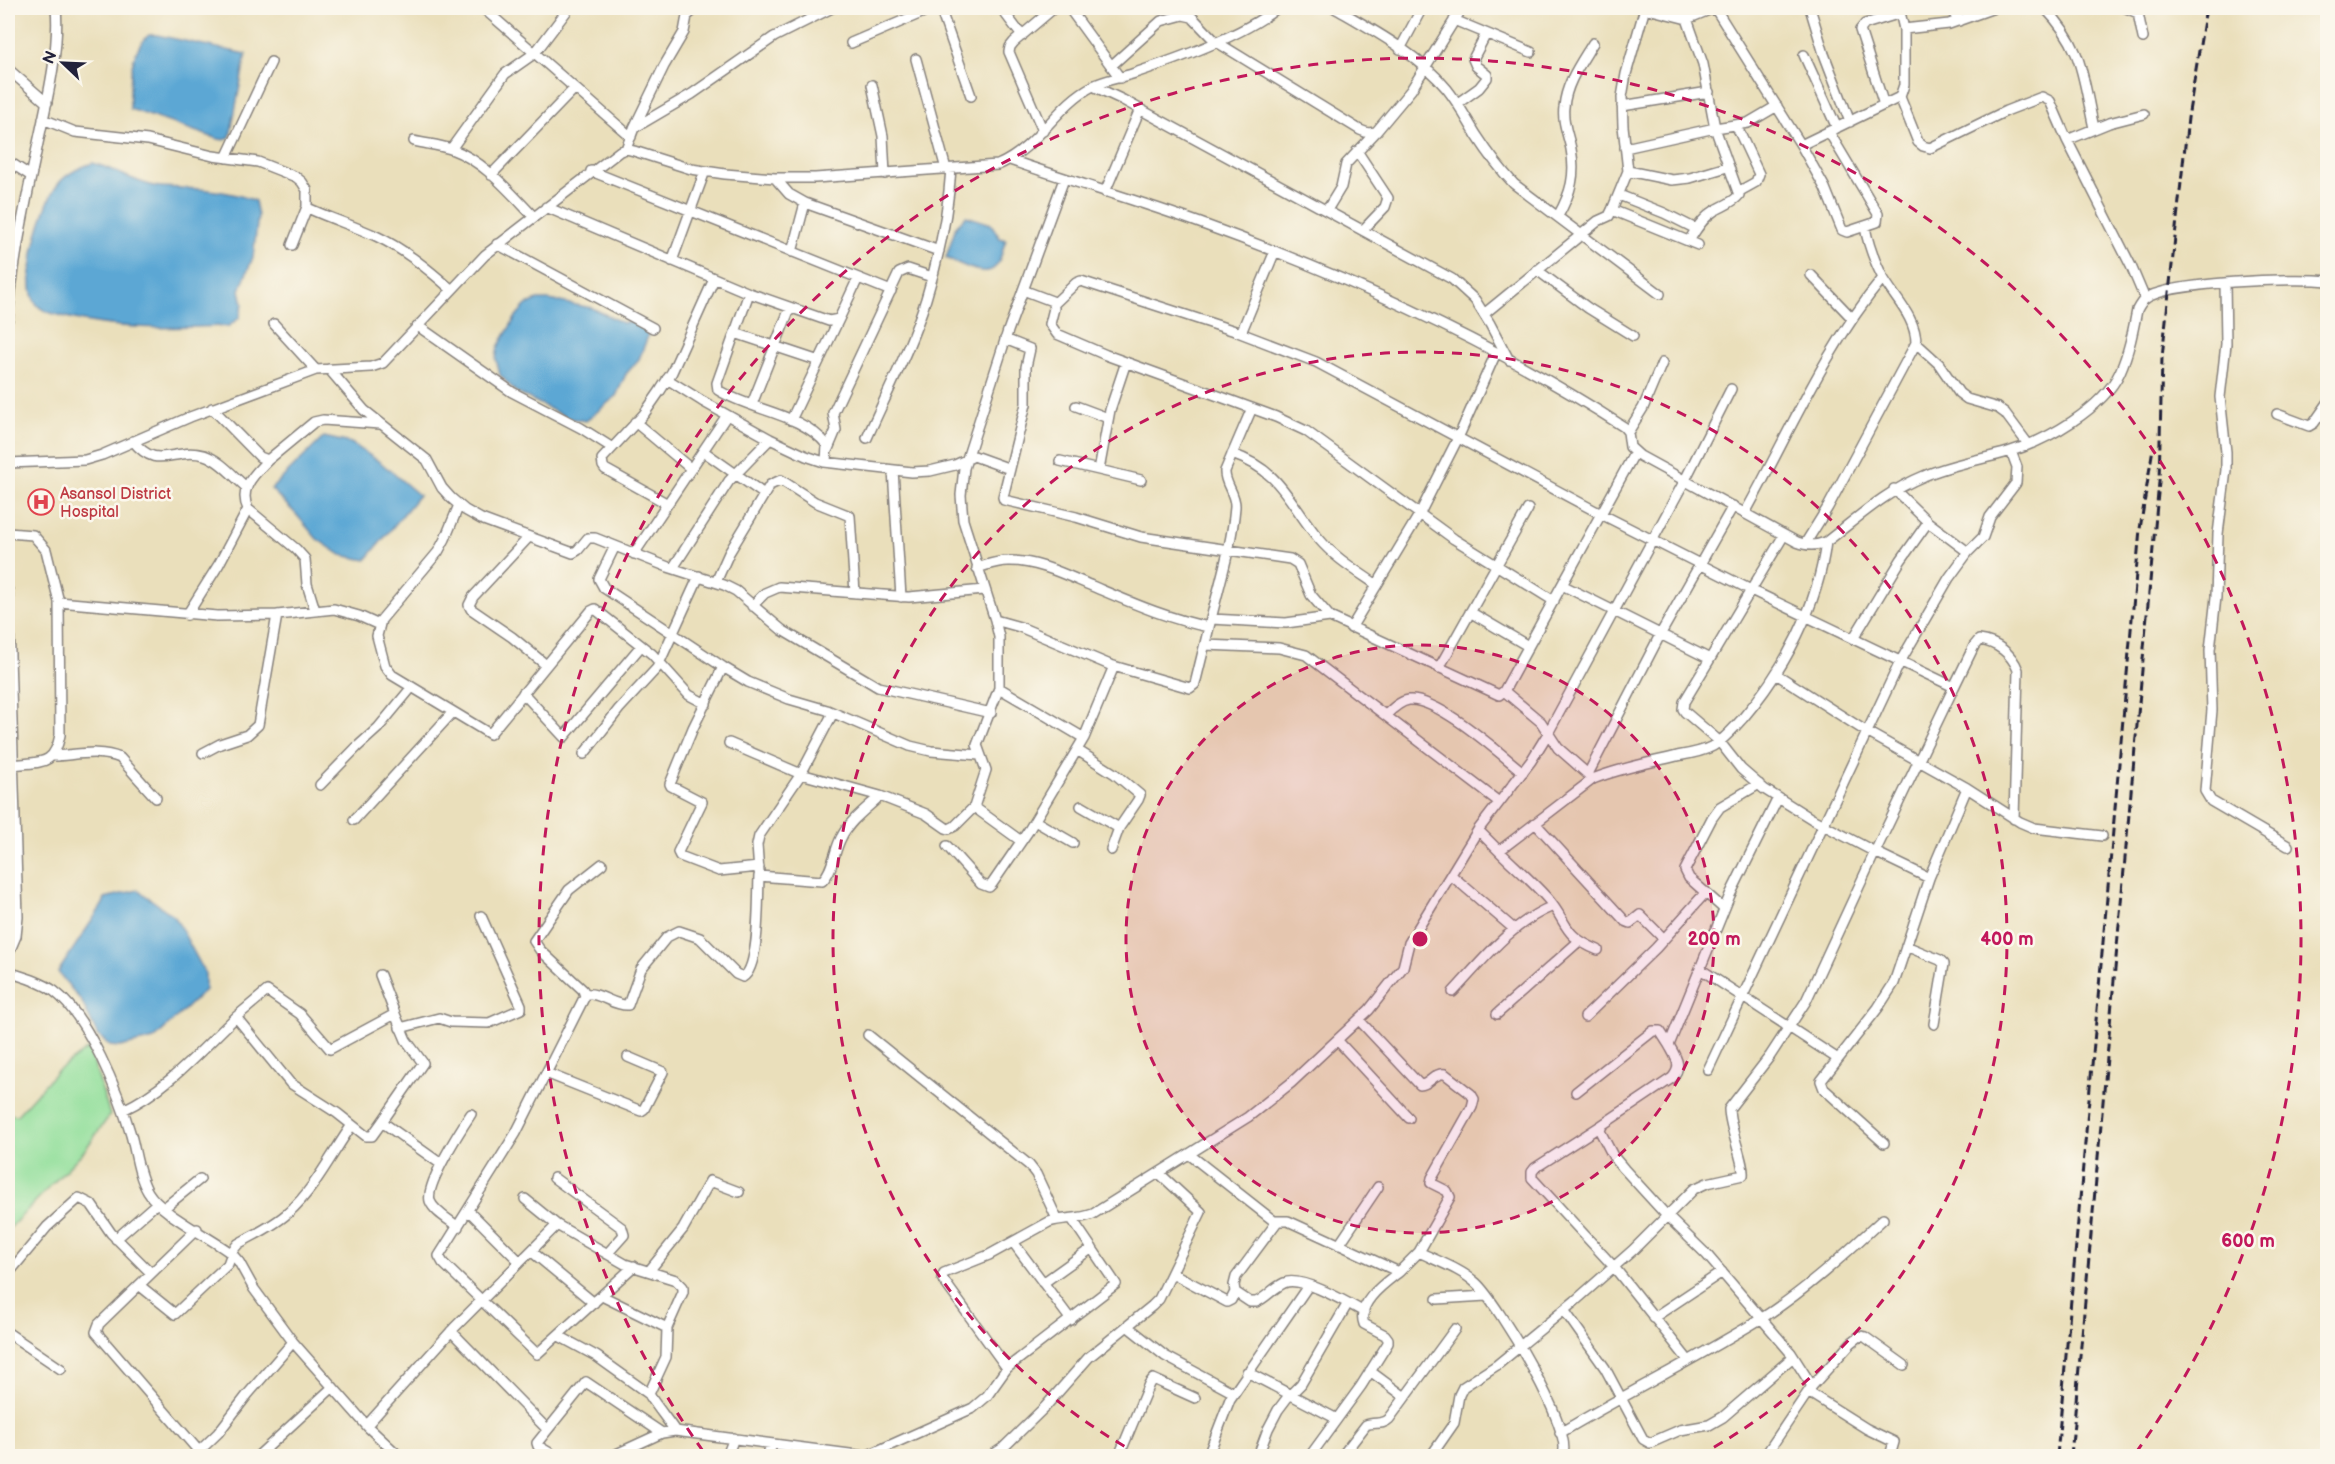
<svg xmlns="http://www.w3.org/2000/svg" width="2335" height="1464" font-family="'Balsamiq Sans',sans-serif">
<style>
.green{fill:#93df9b;stroke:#5a806b;stroke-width:1.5}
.water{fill:#5ba7d4;stroke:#3e6488;stroke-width:1.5}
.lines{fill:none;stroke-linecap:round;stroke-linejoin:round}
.minor-casing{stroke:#86807b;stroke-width:12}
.minor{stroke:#fff;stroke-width:9}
.rail{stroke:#22223b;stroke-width:3;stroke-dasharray:9 4.5;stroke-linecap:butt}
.ring{fill:none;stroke:#c2185b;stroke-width:3;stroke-dasharray:10 8}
.labels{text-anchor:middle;stroke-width:5;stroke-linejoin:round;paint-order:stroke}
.health-label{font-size:16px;fill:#be3a42;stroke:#fbf7ec;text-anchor:start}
.centre{fill:#c2185b;stroke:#fbf7ec;stroke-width:3}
.ring-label{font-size:18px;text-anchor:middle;font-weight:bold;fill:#c2185b;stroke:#fbf7ec;stroke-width:5;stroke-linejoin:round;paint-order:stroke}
</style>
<rect width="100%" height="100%" fill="#fbf7ec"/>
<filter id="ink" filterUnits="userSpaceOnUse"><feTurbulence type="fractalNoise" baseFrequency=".0167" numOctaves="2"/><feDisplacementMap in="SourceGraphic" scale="12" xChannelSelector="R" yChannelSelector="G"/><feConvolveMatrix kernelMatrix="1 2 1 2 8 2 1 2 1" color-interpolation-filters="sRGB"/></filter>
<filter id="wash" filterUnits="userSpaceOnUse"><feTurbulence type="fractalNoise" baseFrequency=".008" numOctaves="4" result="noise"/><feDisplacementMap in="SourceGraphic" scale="24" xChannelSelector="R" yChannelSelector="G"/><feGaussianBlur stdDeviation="1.35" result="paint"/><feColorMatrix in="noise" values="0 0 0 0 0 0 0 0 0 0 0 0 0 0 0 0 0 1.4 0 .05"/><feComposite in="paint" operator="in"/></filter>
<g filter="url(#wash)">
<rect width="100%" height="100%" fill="#eadfbb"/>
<path class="green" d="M 89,1048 L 110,1115 L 84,1151 L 8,1230 L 8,1114 L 17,1115 L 56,1072 Z"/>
<path class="water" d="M 149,35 L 157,35 L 246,54 L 230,137 L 225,140 L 218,139 L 130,109 C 130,86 128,51 149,35 Z
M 93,163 C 114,169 132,181 154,186 C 163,188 173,187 182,188 C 205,189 234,192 255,201 L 258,216 L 253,257 L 240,290 L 243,304 L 239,318 L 229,326 C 173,328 120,331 66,317 C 56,314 44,313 37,305 C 24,289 34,243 40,225 C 52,190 56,175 93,163 Z
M 966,216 L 991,224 L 1000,238 L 1006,240 C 1003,247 1002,256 998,263 C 989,282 960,263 946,258 L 956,226 Z
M 537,300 L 549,300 L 592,308 L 623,323 L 631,322 L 645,327 L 648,336 L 639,359 L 626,374 L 616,396 L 586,421 L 568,418 L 516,392 L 500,375 L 496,359 L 498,347 L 517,315 L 526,305 Z
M 324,437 L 351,443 L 380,462 L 419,495 L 366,560 L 341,555 L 317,539 L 296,514 L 271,489 Z
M 138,890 L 175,917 L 205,973 L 205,990 L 154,1039 L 120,1047 L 110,1046 L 97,1034 L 82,1002 L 58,972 L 103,904 L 105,898 Z"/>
</g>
<g filter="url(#ink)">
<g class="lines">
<g class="minor-casing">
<path id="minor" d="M 483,8 L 631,137
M 940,8 L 971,96
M 1001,8 L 1022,36
M 1069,8 L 1120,78
M 1335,8 C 1373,30 1418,54 1447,89 C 1459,104 1467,120 1477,136 C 1488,153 1500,169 1514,184 L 1660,294
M 1644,8 L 1687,19 L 1714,8
M 1715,8 L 1801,145 L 1900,97 L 1918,142 L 1923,146 L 1930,148 L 2006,111 L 2042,97 L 2050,101 L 2067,140 L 2109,123 L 2144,114
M 1810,8 L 1824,54 L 1850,122
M 1899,8 L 1904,29 L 1949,24 L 1994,8
M 1950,8 L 1959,21
M 2045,8 C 2084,49 2082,75 2094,128
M 2126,8 L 2138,13 L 2143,38
M 687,16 L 696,8
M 1687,19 L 1703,64 L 1715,128 L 1739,195 C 1733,203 1722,206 1714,211 C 1703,218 1696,229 1689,241
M 1454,20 L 1531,52
M 851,43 L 933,8
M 1400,49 L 1422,8
M 1804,55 L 1837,128
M 916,59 L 946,169
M 1111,66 L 1161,21 L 1183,15 L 1192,17 L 1215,41 L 1360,130 L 1368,133 L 1376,132 L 1411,90 L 1462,8
M 8,69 L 47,103
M 872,85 L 883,136 L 885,174
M 1093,86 L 1123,100 L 1452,279 L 1475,300 L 1490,324 L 1509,360
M 1900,97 L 1904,85 L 1904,29
M 1458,103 L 1479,88 L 1487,78 L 1487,75 L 1476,66 L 1473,59 L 1486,34
M 1884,105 L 1860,30 L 1865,24 L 1901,13
M 1622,106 L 1709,92
M 43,119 L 75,132 L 148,140 L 213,156 L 258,162 L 296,177 L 302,182 L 307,190 L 307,207 L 310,209 C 332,219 354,226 376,236 C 404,249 428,269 452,290
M 1736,125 L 1759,174 L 1756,182 L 1738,192
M 634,128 L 664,66 L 684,32 L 687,16 L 685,8
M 1043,131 L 1009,52 L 1010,47 L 1014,42 L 1054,8
M 2067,140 L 2131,266 L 2145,299
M 414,141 C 426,144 439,145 451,149 C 484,161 509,191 533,216
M 1801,145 L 1825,188 L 1842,230 L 1847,232 L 1877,222 L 1878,214 L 1829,132
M 1625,148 L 1715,128 L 1748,123 L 1777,106
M 451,149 L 505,74 L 535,53 L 569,8
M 626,149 L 634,128 L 692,94 L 774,37 L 832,8
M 1357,151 L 1388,198 L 1385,207 L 1363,230
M 226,158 L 271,62
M 1010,160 C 1073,182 1137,200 1200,223 C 1347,276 1493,342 1624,427 L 1628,432 L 1630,447 L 1640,456 L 1797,542 C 1808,546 1815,546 1826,542 C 1860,516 1885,492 1924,476 C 1951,464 1980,460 2008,452 C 2046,441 2103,409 2120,372 C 2129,352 2133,331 2137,310 C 2139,306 2141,302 2145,299 C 2166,282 2297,277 2328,281
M 8,161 L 31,176
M 591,171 L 891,291
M 1628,171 L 1672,180 L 1690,178 L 1727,167
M 491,175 L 575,88
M 775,178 L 789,194 L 805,203 L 939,251
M 1064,179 L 1008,331 L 964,468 L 961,495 L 963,520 L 995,620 L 1020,627 L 1110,665 L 1190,688 L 1195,684 L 1211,619 L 1286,623 L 1330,617 L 1499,695 L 1504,691 L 1562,585 L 1710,659 L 1751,590 L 1954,687 L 1875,852 L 1929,878 L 1967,788 L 2020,822 L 2034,828 L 2102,836
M 1105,192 L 1140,109
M 1619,195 L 1664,213 L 1696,229
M 546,207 L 749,293 L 829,321 L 839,319 L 858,278
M 1327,210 L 1341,187 L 1346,164 L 1376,132
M 1612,210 L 1698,245
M 1558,216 C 1571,193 1576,175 1571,149 C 1568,134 1562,122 1564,107 C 1566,83 1581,63 1593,43
M 497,244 L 653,328
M 292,245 L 307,207
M 792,252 L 805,203
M 672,261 L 705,171
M 1537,270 L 1588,308 L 1633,336
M 1811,275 L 1852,318
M 2225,283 L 2226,344 L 2220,397 L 2226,452 L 2226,470 L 2218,534 L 2216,597 L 2210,650 L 2212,710 L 2205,791 L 2211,801 L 2288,846
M 1023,290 L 1052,301 L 1054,308 L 1050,324 L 1057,334 L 1106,355 L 1276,417 L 1306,431 L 1454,539 L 1554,601
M 749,293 L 717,383 L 718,390 C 751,411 802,413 827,445 L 826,462
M 1054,304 L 1076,283 L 1081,281 L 1235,331 L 1316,362 L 1601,514 L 1751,590 L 1784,535
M 1484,314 L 1598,221 L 1609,216 L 1612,210 L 1628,171 L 1623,126 L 1622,97 L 1626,74 L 1645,8
M 8,319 C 13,261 25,205 37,148 C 46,105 60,50 56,8
M 274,324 L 316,370
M 418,326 L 512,392 L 581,428 L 611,447
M 735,333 L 819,361
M 1241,333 L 1275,251
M 1005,339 L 1030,349 L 1026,367 L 1026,404 L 1003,497 L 1004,500 L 1076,517 L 1141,537 L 1290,559 L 1298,564 L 1311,595 L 1330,617
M 1916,343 L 1939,364 L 1959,393 L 1967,399 L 1998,408 L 2005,413 L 2028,444
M 1126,362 L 1110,410 L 1099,470 L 1141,480
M 329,369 L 364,410 L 427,460 L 442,488 L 451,498 L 465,510 L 481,519 L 573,553 L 578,550 L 588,538 L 595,538 L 668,567 L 724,585 L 736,591 L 782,630 L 878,687 L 991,713
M 667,379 L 702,401 L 770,439 L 806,456 L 824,462 L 912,472 L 930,471 L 955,465 L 974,456 L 1010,469
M 752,404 L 790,308
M 1076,406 L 1108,418
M 212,408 L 260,457 L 268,460 L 314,422 L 323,420 L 380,424
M 2277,414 L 2309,426 L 2314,423 L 2328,403
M 791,420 L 839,319
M 635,422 L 690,468
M 1628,432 L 1643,408 L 1662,363
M 867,438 C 887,393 911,347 926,299 C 939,257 948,213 951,169
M 133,441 C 158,472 172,447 204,455 C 220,460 233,476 246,487
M 828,449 L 836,430 L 833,413 L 899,273 L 908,269 L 932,277
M 703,451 L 764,494
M 1232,454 C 1282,471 1288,502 1319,539 C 1335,558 1357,571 1377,585
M 268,460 C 255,474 238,488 248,509 L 296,549 L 305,559 L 307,584 L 315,610
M 1060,461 L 1099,470
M 8,463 L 85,460 L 102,455 L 190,417 L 316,370 L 371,367 L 383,363 L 485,255 L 620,151 L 626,149 L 634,151 L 691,169 L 725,174 L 775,178 L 815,178 L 998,165 C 1038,148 1057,104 1093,86 C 1104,80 1119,78 1132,74 C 1174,60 1243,36 1277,8
M 893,470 L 901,597
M 1894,489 L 1928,522 L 1968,552
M 666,503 L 605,469 L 603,466 L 602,459 L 644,414 L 660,391 L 672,372 L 714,279
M 459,505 L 445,539 L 438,552 L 381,620 L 377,636 L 385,666 L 392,675 L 490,734 L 591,611 L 595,609 L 652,654 L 689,695 L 706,704
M 1745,513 C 1789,434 1825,348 1883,278
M 8,533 L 33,535 L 46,550 L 59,602 L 60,735 C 54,767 40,761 13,765
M 529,537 L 473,597 L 469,605 L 471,609 L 512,637 L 546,665
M 1805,544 L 1828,507 L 1916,343 C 1916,317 1894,298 1882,276 C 1874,260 1868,244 1865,227
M 615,546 L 599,579 L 604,588 L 723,667 L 748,682 L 789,699 L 827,710 L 910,746 L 931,751 L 979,755
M 634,554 L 727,415
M 673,568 L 729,481 L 770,439
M 977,568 C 987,565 997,561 1008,561 C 1037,560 1066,575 1092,586 C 1130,602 1168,619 1209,627
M 716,582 L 729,553 L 770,485 L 781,480 L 815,502 L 850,516 L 855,593
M 1562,585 L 1635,452
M 8,590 L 18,917 L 16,936 L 8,955
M 59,602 L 217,616 L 277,615 L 334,609 L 359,616 L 379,625
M 752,606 L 765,593 L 779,587 L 909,597 L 984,590
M 1470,612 L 1528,646
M 187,615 L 219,564 L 248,509
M 1211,619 C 1220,582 1232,544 1235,507 C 1236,493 1224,484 1225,471 L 1252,408
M 1351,628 L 1419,515 L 1458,438 L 1496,353
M 1853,639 L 1901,560 L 1928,522
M 1205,645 L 1279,648 L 1306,655 L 1499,802
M 723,667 L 693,728 L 670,784 L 671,786 L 702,802 L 678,852 L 680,856 L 719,871 L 759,867
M 1439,668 L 1528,509
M 1776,674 L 1867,732 L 1967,788
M 1954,687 L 1974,646 L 1979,640 C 1997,642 2012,654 2018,670 L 2014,819
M 999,688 L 1084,738
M 1504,691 L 1541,722 L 1558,748 L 1591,777
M 523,693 L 564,737 L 641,646
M 1386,715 C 1392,709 1400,701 1409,700 C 1439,698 1499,753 1523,772
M 729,743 L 801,774 L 880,796
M 1077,750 L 1115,774 L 1140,795 L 1138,800 L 1119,828 L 1111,850
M 203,753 L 220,744 L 247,735 L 258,725 L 277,615
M 584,754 L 619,709 L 657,668 L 699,576
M 54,756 C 75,755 100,749 120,758 L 156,798
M 1588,774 L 1660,635 L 1733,506
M 320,785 L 357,747 L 378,728 L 412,687
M 1778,798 L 1730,895 L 1669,1045 C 1676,1058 1683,1066 1672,1078 L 1602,1125 L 1600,1131 L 1613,1156 L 1624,1169 L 1667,1216 L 1707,1255 L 1791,1353 L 1812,1386 L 1808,1392 L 1867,1429 L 1894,1442 L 1890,1456
M 1081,806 L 1119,828
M 974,807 L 1021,841
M 354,820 L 453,712
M 1035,821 L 1073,843
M 1535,823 L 1625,921 L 1630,923 L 1640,915 L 1664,939
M 1478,830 L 1531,761 L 1547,735 L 1685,480 L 1731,389
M 947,846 L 981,884 L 989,887 L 992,884 L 1029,830 L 1084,738 L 1114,666
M 1499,851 C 1515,867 1532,881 1547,898 C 1569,923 1561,935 1598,950
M 602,864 L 569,890 L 534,941 L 540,950 L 583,990 L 585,996 L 516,1133 L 439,1256 L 443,1263 L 537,1354 L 634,1266
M 759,872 L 757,845 L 759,836 L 801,774 L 833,713
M 1451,875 L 1514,929
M 1724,909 L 1689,878 L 1685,870 L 1712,818 L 1720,807 L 1759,784
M 1906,946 L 1940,960 L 1944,964 L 1934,1024
M 1700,969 L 1838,1059
M 8,972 C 23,977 40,981 54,991 C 88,1016 119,1094 131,1135 C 136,1153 138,1175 148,1192 C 161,1214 210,1237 232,1254 L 239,1262 L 254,1289 L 293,1342
M 380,975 L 395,1014
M 1453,992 C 1483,960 1511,923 1553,906
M 585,994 C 600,992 613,1006 628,1005 L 641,969 L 667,937 L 679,931 L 700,938 L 736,974 L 743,977 C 760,968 758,896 759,876 L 822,881 C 833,871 834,851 841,838 C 849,821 866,809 880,796 L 926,814 L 946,828 L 949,829 L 955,826 L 974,807 L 986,770 L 977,745 L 999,688 L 999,637 L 995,620
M 1497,1014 L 1578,942
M 236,1017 L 267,991 L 300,1014 L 330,1049 L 395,1014 L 406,1040 L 423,1063 L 382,1122
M 1585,1017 L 1656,948 L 1706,892
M 1359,1020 L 1420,1085 C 1430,1085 1434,1072 1445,1074 L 1471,1094 L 1474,1099 L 1472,1107 L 1432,1178 L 1431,1183 L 1447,1191 L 1450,1197 L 1419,1252
M 400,1028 L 439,1018 L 451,1022 L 489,1023 L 521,1009 L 521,1005 L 481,916
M 868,1035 L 1029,1165 L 1036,1174 L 1057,1219
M 1338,1041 L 1409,1118
M 1708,1070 L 1900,662 L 1949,578 L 1968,552 L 1983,537 L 1990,517 L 2016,483 L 2017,467 L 2011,451
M 546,1073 L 641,1111 L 644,1109 L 663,1072 L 628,1057
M 1576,1092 L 1653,1031 L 1660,1031 L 1669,1045
M 123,1110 C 167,1090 201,1050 236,1017 L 290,1083 L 337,1113 L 366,1136 L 372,1136 L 382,1122 L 441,1164
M 1602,1125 L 1535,1168 L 1532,1172 L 1532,1178 L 1614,1267 L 1688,1360
M 1884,1143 L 1824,1089 L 1821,1081 L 1878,1008 L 1894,983 L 1929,878
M 1190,1155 L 1274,1221 L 1288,1221 L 1399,1272 L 1419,1252 C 1437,1261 1461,1269 1476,1283 C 1497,1302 1577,1434 1562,1456
M 554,1178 L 622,1228 L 624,1235 L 607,1254
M 525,1199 L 557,1225
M 164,1208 L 200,1179
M 468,1210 L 520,1262
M 458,1227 C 450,1220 434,1212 430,1201 C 425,1185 461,1129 471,1114
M 197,1229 L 99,1324 L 96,1332 L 203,1456
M 116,1239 L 157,1203
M 1013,1242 L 1071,1320
M 1339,1245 L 1378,1187
M 531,1251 L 594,1303
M 649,1271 L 683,1229 L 710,1181 L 739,1192
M 1172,1273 L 1227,1302 L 1231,1300 L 1235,1292 L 1250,1302 L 1256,1302 C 1266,1298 1273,1288 1284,1283 C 1301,1275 1348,1303 1364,1312
M 8,1274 L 47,1227 L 79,1198 L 91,1204 L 111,1233 L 151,1273
M 1043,1283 L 1092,1248
M 139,1285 L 175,1314 L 228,1264 L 233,1250 L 238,1244 C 255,1234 274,1226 289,1212 C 314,1190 333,1152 352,1125
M 1235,1292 L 1234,1285 L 1236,1277 L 1277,1222
M 602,1296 L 667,1328
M 1437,1299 L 1486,1296
M 1564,1310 L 1605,1368 L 1643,1439 L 1650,1443 L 1680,1430 L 1709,1425 L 1723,1417 L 1793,1357
M 1653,1318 L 1722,1272
M 1127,1326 L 1165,1356 L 1234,1393
M 451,1331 L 547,1429
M 8,1333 L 61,1369
M 559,1336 L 596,1356 L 649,1394
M 1007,1368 L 1116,1284 L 1072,1219
M 1370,1371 L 1405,1397
M 1247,1372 L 1337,1419
M 1812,1386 L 1851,1343 L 1860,1336 L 1865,1337 L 1904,1365
M 367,1425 L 454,1328 L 557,1225 L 625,1264 L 676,1280 L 683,1287 L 683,1292 L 667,1328 L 666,1357 L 649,1394 C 651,1399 670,1423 675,1431
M 1560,1433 C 1625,1394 1694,1360 1759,1320 C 1804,1292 1844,1255 1883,1219
M 194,1456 L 218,1433 L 248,1394 L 293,1342 L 368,1427 L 399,1456
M 258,1456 L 333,1387
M 555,1456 L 538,1446 L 537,1443 L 586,1382 L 662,1433
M 612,1456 L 662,1433 L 675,1431 L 865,1456
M 727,1456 L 734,1438
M 766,1456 L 773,1444
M 866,1456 L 973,1408 L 987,1396 L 1007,1368 L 944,1281 L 942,1278 L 944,1273 L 989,1255 L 1049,1222 C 1064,1217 1078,1220 1093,1214 L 1248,1117 L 1291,1083 L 1369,1010 L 1403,967 L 1409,943 L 1478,830 L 1499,851 L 1593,779 C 1620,768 1649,763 1677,756 C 1689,754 1702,752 1713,746 C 1724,740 1734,728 1743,718 C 1785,669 1818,606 1826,542
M 991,1456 L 1003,1448 L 1045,1407 L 1089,1357 L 1152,1306 L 1159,1299 L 1201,1212 L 1160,1174
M 1119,1456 L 1149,1384 L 1153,1379 L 1195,1398
M 1208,1456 L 1230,1399 L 1308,1286
M 1258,1456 L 1268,1429 L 1278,1410 L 1287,1398 L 1301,1384 L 1348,1303
M 1310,1456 L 1361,1386 L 1388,1343 L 1388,1339 L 1385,1335 L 1364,1324 C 1356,1303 1385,1283 1399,1272
M 1342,1456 L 1366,1425 C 1374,1421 1382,1426 1389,1419 L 1455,1329
M 1431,1456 L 1454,1423 L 1459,1395 L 1463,1387 L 1497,1365 L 1575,1301 L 1633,1250 L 1694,1189 L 1707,1183 L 1743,1175 C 1745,1165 1729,1127 1729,1109 L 1770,1056 L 1806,1001 L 1875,852 L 1812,819 L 1764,789 L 1741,769 L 1719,741 L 1685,712 L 1683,709 L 1684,702 L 1710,659
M 1765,1456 L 1808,1392"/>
</g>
<use href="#minor" class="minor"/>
<path class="rail" d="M 2057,1456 L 2140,529 L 2153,448
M 2071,1456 L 2159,482 L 2162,357 L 2188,118 L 2206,8"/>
</g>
</g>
<circle cx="1420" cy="939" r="294" fill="#c2185b" fill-opacity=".12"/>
<g class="ring">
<circle cx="1420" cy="939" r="294"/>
<path d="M1140 1455A587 587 0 1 1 1700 1455"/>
<path d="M703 1451A881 881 0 1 1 2137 1451"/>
</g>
<defs>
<g id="hospital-ring" transform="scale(1.35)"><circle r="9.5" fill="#fbf7ec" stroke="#e0444e" stroke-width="1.5"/><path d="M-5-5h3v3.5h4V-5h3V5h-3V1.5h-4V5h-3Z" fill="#e0444e"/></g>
</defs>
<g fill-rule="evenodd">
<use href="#hospital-ring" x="41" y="502"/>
</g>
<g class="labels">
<g class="health-label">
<text x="60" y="499">Asansol District<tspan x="60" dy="18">Hospital</tspan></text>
</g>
</g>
<circle cx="1420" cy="939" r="9" class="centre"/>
<g class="ring-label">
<text x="1714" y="945">200 m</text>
<text x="2007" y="945">400 m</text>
<text x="2248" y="1247">600 m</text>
</g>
<rect width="2335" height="1464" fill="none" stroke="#fbf7ec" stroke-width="30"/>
<g transform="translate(63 63) rotate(293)" stroke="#fbf7ec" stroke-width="4.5" paint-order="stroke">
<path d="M0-4.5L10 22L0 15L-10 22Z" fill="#22223b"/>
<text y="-9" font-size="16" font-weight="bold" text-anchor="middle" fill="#22223b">N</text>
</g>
</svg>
